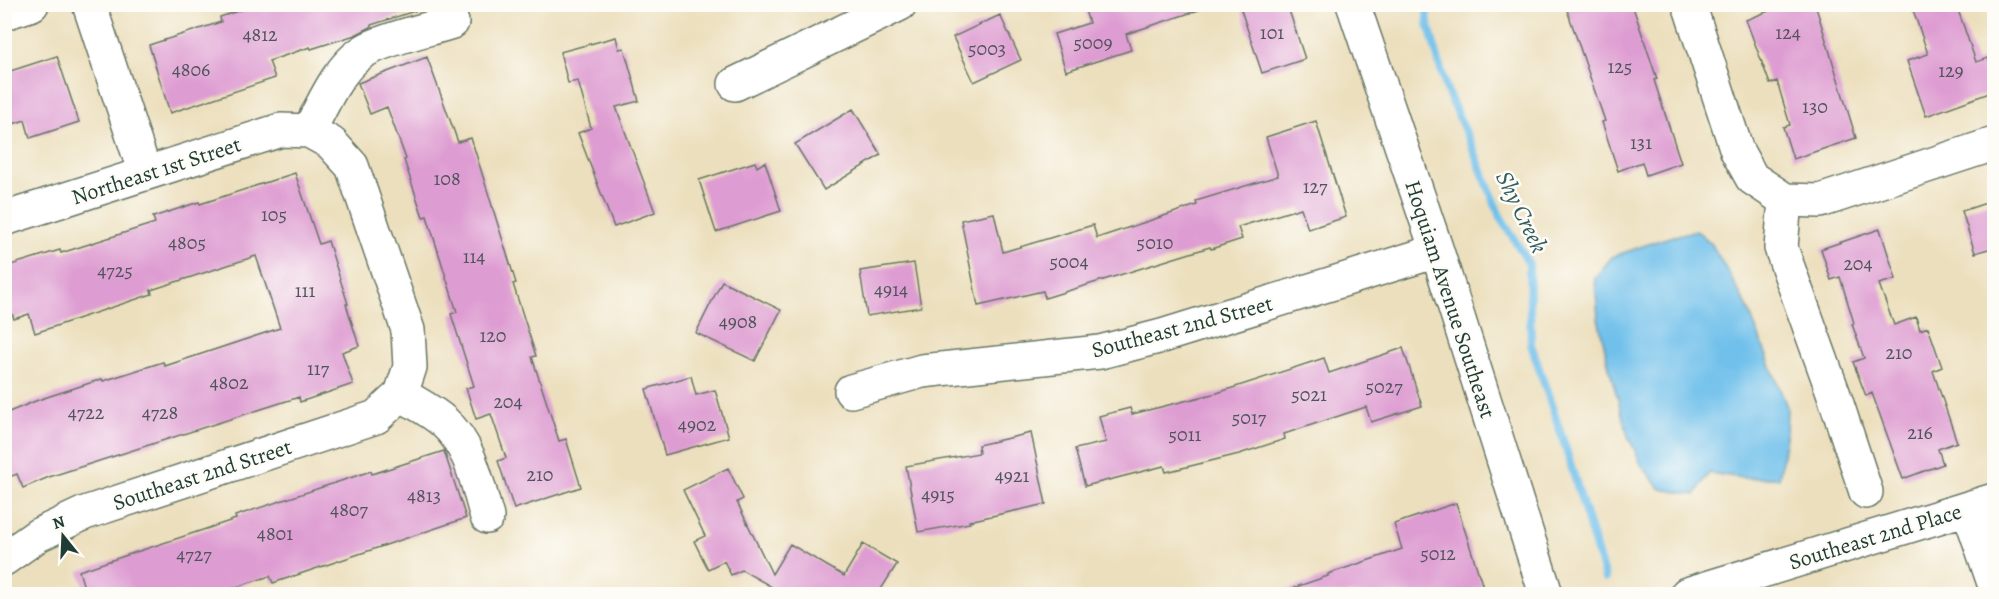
<svg xmlns="http://www.w3.org/2000/svg" width="1999" height="599" font-family="Alegreya,serif">
<style>
.water{fill:#6fc0eb;stroke:#477e90;stroke-width:1.5}
.lines{fill:none;stroke-linecap:round;stroke-linejoin:round}
.stream{stroke:#6fc0eb;stroke-width:8}
.building{fill:#de9dd2}
.minor-casing{stroke:#677664;stroke-width:36}
.minor{stroke:#fff;stroke-width:33}
.labels{text-anchor:middle;stroke-width:5;stroke-linejoin:round;paint-order:stroke}
.number-label{font-size:20px;fill:#4f555c}
.street-label{font-size:22px;fill:#1f3d34;stroke:#fdfcf7}
.water-label{font-size:24px;font-style:italic;fill:#335e62;stroke:#fdfcf7}
</style>
<rect width="100%" height="100%" fill="#fdfcf7"/>
<filter id="ink" filterUnits="userSpaceOnUse"><feTurbulence type="fractalNoise" baseFrequency=".0167" numOctaves="2"/><feDisplacementMap in="SourceGraphic" scale="12" xChannelSelector="R" yChannelSelector="G"/><feConvolveMatrix kernelMatrix="1 2 1 2 8 2 1 2 1" color-interpolation-filters="sRGB"/></filter>
<filter id="wash" filterUnits="userSpaceOnUse"><feTurbulence type="fractalNoise" baseFrequency=".008" numOctaves="4" result="noise"/><feDisplacementMap in="SourceGraphic" scale="24" xChannelSelector="R" yChannelSelector="G"/><feGaussianBlur stdDeviation="1.35" result="paint"/><feColorMatrix in="noise" values="0 0 0 0 0 0 0 0 0 0 0 0 0 0 0 0 0 1.4 0 .05"/><feComposite in="paint" operator="in"/></filter>
<g filter="url(#wash)">
<rect width="100%" height="100%" fill="#ecdfbd"/>
<path class="water" d="M 1696,230 L 1711,243 L 1747,306 L 1787,407 L 1786,437 L 1779,478 L 1743,478 L 1709,473 L 1695,495 L 1661,489 L 1642,466 L 1628,436 L 1609,367 L 1598,318 L 1595,278 L 1612,257 L 1660,240 Z"/>
<g class="lines">
<path class="stream" d="M 1426,4 L 1428,23 L 1447,91 L 1472,146 L 1499,214 L 1529,264 L 1531,344 L 1565,446 L 1605,578"/>
</g>
<g id="blocks">
<path class="building" d="M 259,4 L 421,4 L 421,9 L 371,25 L 371,27 L 355,35 L 311,49 L 310,47 L 269,61 L 275,78 L 170,113 L 149,45 L 221,22 L 220,17 Z
M 1083,4 L 1201,4 L 1202,9 L 1126,34 L 1131,50 L 1066,71 L 1054,34 L 1089,23 Z
M 1239,4 L 1287,4 L 1305,59 L 1262,73 Z
M 1565,4 L 1632,4 L 1657,79 L 1654,80 L 1681,163 L 1646,175 L 1642,162 L 1618,171 L 1602,122 L 1605,121 Z
M 1787,4 L 1815,4 L 1856,138 L 1793,159 L 1783,127 L 1790,125 L 1777,81 L 1770,84 L 1746,20 Z
M 1911,4 L 1956,4 L 1976,62 L 1988,58 L 1995,78 L 1995,91 L 1926,116 L 1907,61 L 1928,54 Z
M 1000,15 L 1021,60 L 974,82 L 953,37 Z
M 616,37 L 619,49 L 624,48 L 639,101 L 616,107 L 655,212 L 614,227 L 578,133 L 591,128 L 578,81 L 568,83 L 560,52 Z
M 57,56 L 79,122 L 30,138 L 25,120 L 13,124 L 4,99 L 4,73 Z
M 427,57 L 458,142 L 471,138 L 516,283 L 513,284 L 536,356 L 532,357 L 559,441 L 566,439 L 581,487 L 514,509 L 498,461 L 506,458 L 491,414 L 476,419 L 466,388 L 474,386 L 451,314 L 457,312 L 427,216 L 423,217 L 404,160 L 406,159 L 387,107 L 370,114 L 358,83 Z
M 853,109 L 881,155 L 824,190 L 795,144 Z
M 1316,121 L 1346,217 L 1308,229 L 1301,208 L 1238,227 L 1242,239 L 1211,249 L 1210,247 L 1045,298 L 1043,291 L 978,306 L 961,220 L 994,213 L 1003,252 L 1093,225 L 1097,238 L 1197,205 L 1196,201 L 1278,176 L 1266,137 Z
M 755,162 L 757,167 L 765,162 L 781,211 L 716,232 L 699,180 Z
M 295,173 L 319,244 L 328,241 L 348,304 L 346,304 L 359,346 L 342,352 L 353,384 L 300,402 L 299,397 L 49,477 L 23,488 L 17,474 L 4,479 L 4,414 L 38,400 L 102,379 L 103,381 L 163,362 L 165,366 L 280,328 L 256,256 L 151,290 L 152,294 L 35,333 L 29,314 L 14,319 L 4,290 L 4,267 L 60,250 L 61,253 L 155,223 L 153,217 L 199,202 L 200,204 Z
M 1995,200 L 1995,247 L 1975,253 L 1962,211 Z
M 1880,229 L 1896,279 L 1879,284 L 1894,325 L 1916,317 L 1920,330 L 1928,327 L 1942,367 L 1933,371 L 1957,442 L 1938,449 L 1943,464 L 1903,479 L 1872,393 L 1866,396 L 1853,362 L 1864,358 L 1852,324 L 1854,323 L 1840,277 L 1831,280 L 1821,249 Z
M 914,263 L 921,307 L 867,316 L 860,271 Z
M 722,281 L 781,310 L 755,361 L 696,333 Z
M 1403,348 L 1422,406 L 1371,422 L 1366,407 L 1284,434 L 1285,439 L 1239,454 L 1166,472 L 1164,466 L 1085,486 L 1075,449 L 1106,442 L 1099,416 L 1130,408 L 1132,414 L 1217,393 L 1324,358 L 1329,373 Z
M 691,376 L 696,395 L 715,390 L 729,437 L 665,455 L 646,389 Z
M 1031,433 L 1046,504 L 969,521 L 970,523 L 918,532 L 906,466 L 979,453 L 978,445 Z
M 444,451 L 466,518 L 273,583 L 270,576 L 215,594 L 86,594 L 79,571 L 236,519 L 235,516 L 371,471 L 372,474 Z
M 728,468 L 743,499 L 737,502 L 772,574 L 790,544 L 844,576 L 863,544 L 897,564 L 878,594 L 784,594 L 742,570 L 731,575 L 724,561 L 708,569 L 694,541 L 705,536 L 683,490 Z
M 1456,503 L 1483,587 L 1461,594 L 1287,594 L 1287,590 L 1328,576 L 1328,574 L 1402,549 L 1394,524 Z"/>
</g>
</g>
<g filter="url(#ink)">
<use href="#blocks" fill-opacity="0" stroke="#677664" stroke-width="1.5"/>
<g class="lines">
<g class="minor-casing">
<path id="minor" d="M 89,4 L 145,173
M 1353,4 L 1437,251 L 1546,594
M 1689,4 L 1737,151 L 1752,178 L 1785,200 L 1781,248 L 1833,392 L 1866,492
M 4,13 L 32,4
M 735,84 L 900,4
M 309,131 C 323,104 341,60 372,47 C 397,36 426,30 452,22
M 1785,200 L 1820,201 L 1994,144
M 4,219 L 281,130 L 309,131 L 331,143 L 352,166 L 408,330 L 410,367 L 401,394 L 376,417 L 85,513 L 38,535 L 4,559
M 851,391 L 922,371 L 1100,352 L 1162,336 L 1437,251
M 401,394 C 415,403 432,411 444,422 C 471,446 477,483 487,517
M 1968,508 L 1994,583
M 1687,594 L 1994,500"/>
</g>
<use href="#minor" class="minor"/>
</g>
</g>
<g class="labels">
<g class="number-label">
<text x="1272" y="39">101</text>
<text x="1788" y="39">124</text>
<text x="260" y="41">4812</text>
<text x="1093" y="49">5009</text>
<text x="987" y="55">5003</text>
<text x="1620" y="73">125</text>
<text x="191" y="76">4806</text>
<text x="1951" y="77">129</text>
<text x="1815" y="113">130</text>
<text x="1641" y="149">131</text>
<text x="447" y="185">108</text>
<text x="1315" y="193">127</text>
<text x="274" y="221">105</text>
<text x="187" y="249">4805</text>
<text x="1155" y="249">5010</text>
<text x="474" y="263">114</text>
<text x="1069" y="268">5004</text>
<text x="1858" y="270">204</text>
<text x="115" y="277">4725</text>
<text x="891" y="296">4914</text>
<text x="305" y="297">111</text>
<text x="738" y="328">4908</text>
<text x="493" y="342">120</text>
<text x="1899" y="359">210</text>
<text x="318" y="375">117</text>
<text x="229" y="389">4802</text>
<text x="1384" y="393">5027</text>
<text x="1309" y="401">5021</text>
<text x="508" y="408">204</text>
<text x="86" y="419">4722</text>
<text x="160" y="419">4728</text>
<text x="1249" y="424">5017</text>
<text x="697" y="431">4902</text>
<text x="1920" y="439">216</text>
<text x="1185" y="441">5011</text>
<text x="540" y="481">210</text>
<text x="1012" y="482">4921</text>
<text x="938" y="501">4915</text>
<text x="424" y="502">4813</text>
<text x="349" y="516">4807</text>
<text x="275" y="540">4801</text>
<text x="1438" y="560">5012</text>
<text x="194" y="561">4727</text>
</g>
<g class="street-label">
<text transform="translate(156 170) rotate(-18)" y="8">Northeast 1st Street</text>
<text transform="translate(1451 299) rotate(72)" y="8">Hoquiam Avenue Southeast</text>
<text transform="translate(1182 326) rotate(-15)" y="8">Southeast 2nd Street</text>
<text transform="translate(202 474) rotate(-18)" y="8">Southeast 2nd Street</text>
<text transform="translate(1875 536) rotate(-17)" y="8">Southeast 2nd Place</text>
</g>
<g class="water-label">
<text transform="translate(1522 212) rotate(64)" y="8">Shy Creek</text>
</g>
</g>
<rect width="1999" height="599" fill="none" stroke="#fdfcf7" stroke-width="24"/>
<g transform="translate(63 536) rotate(342)" stroke="#fdfcf7" stroke-width="4.5" paint-order="stroke">
<path d="M0-4.5L10 22L0 15L-10 22Z" fill="#1f3d34"/>
<text y="-9" font-size="16" font-weight="bold" text-anchor="middle" fill="#1f3d34">N</text>
</g>
</svg>
